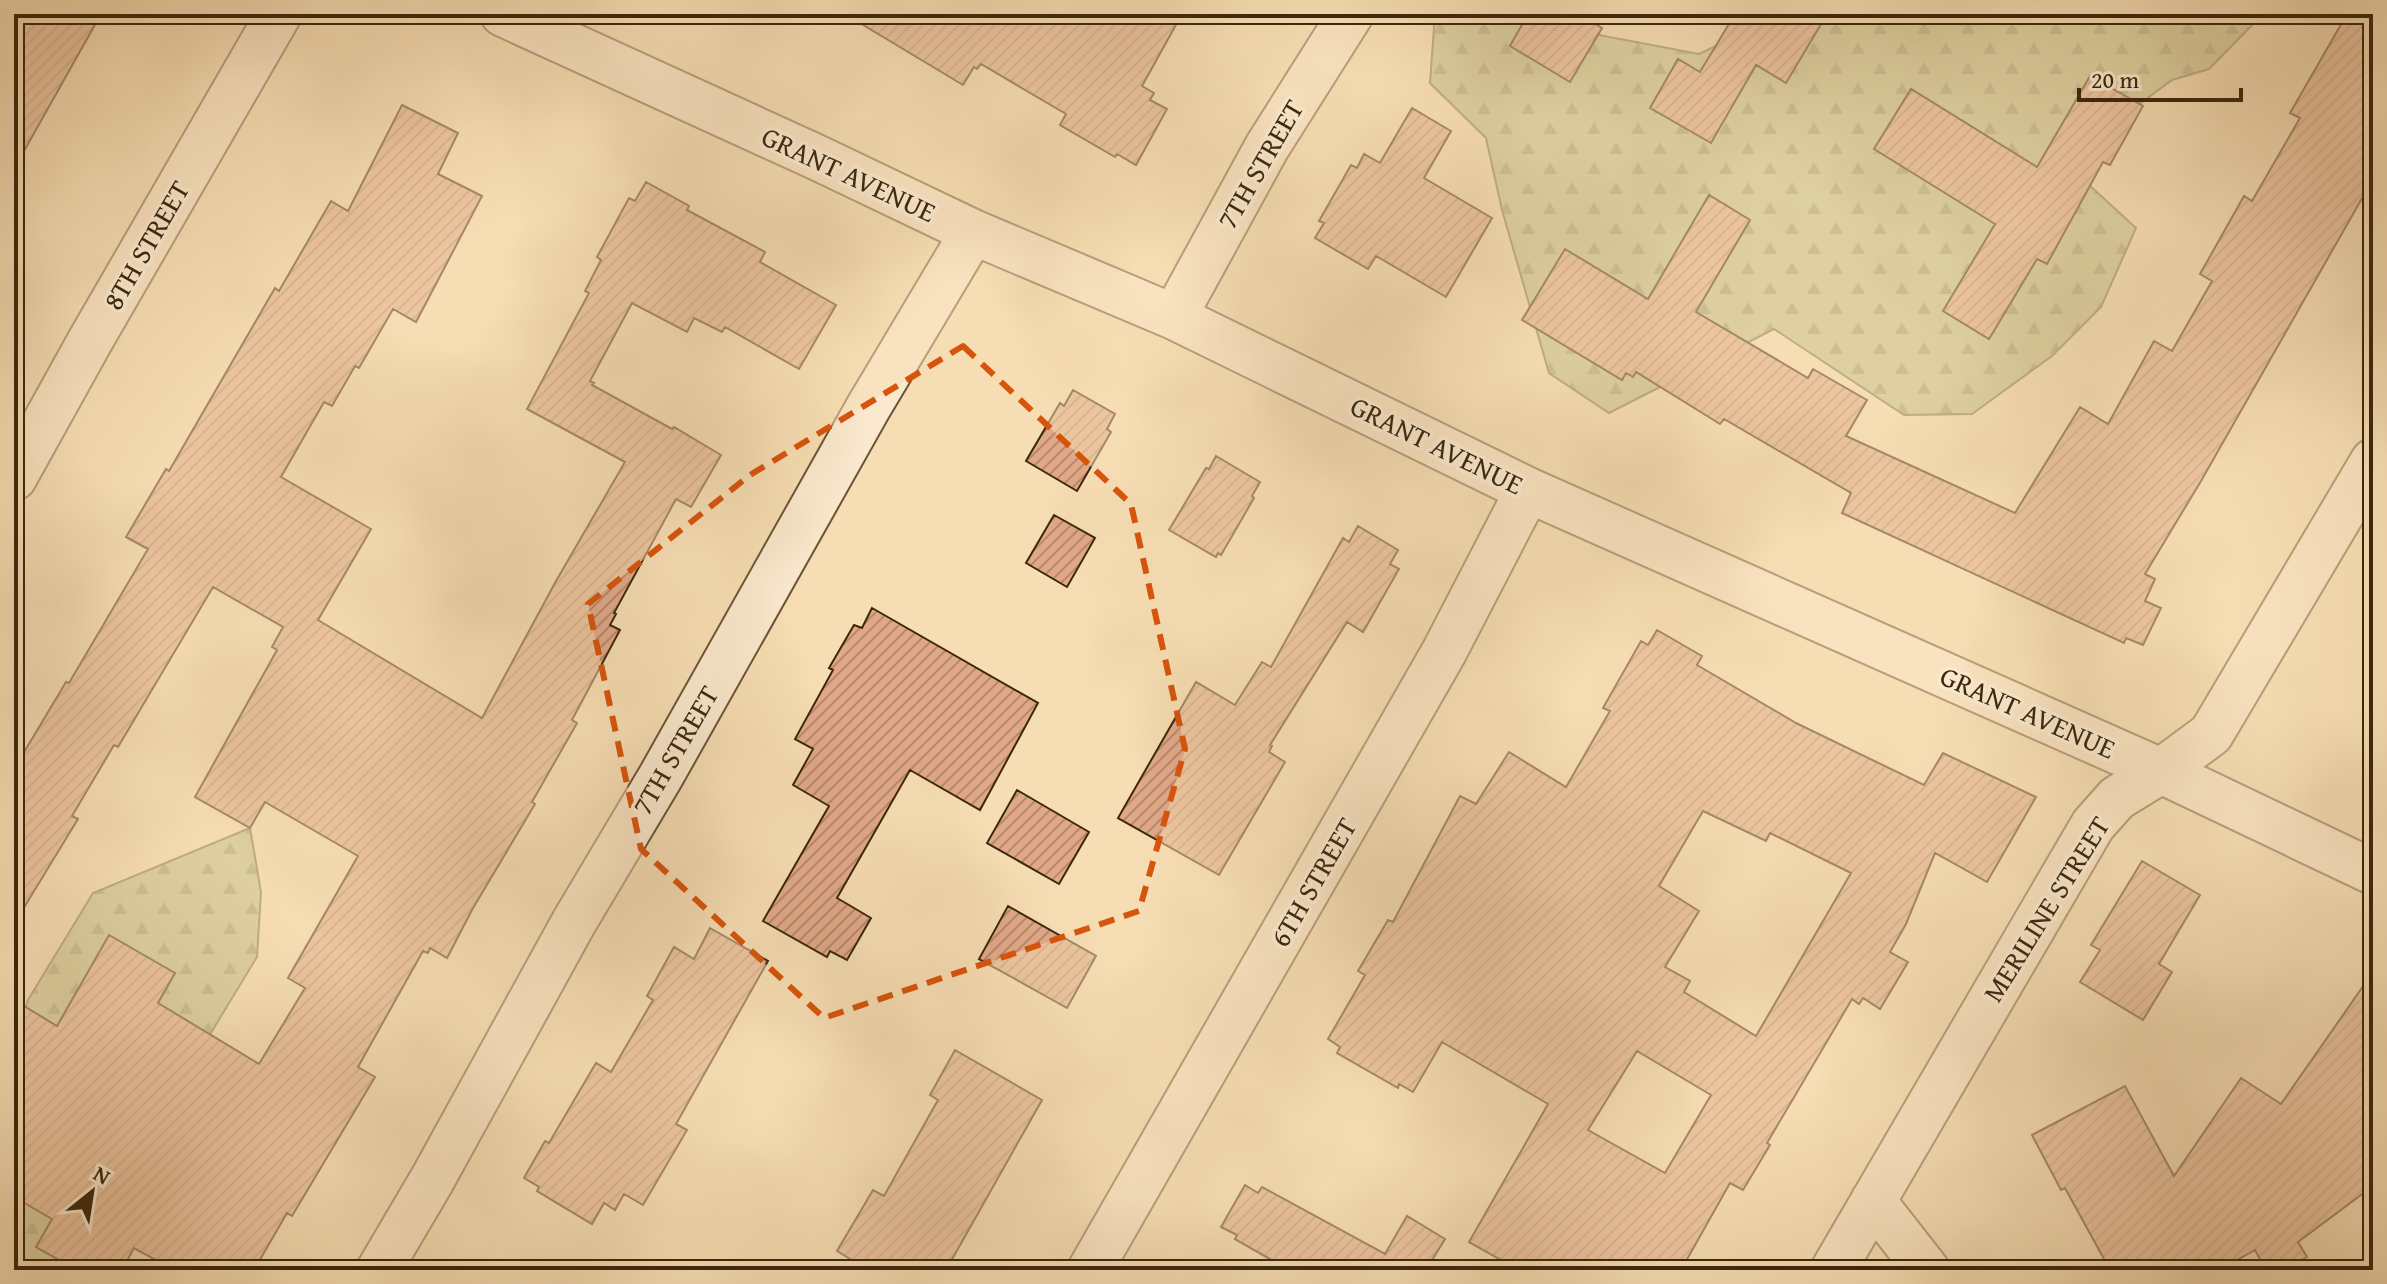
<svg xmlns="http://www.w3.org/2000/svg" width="2387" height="1284" font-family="'Gentium Book Plus',serif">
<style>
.forest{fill:url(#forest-firs);stroke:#7d744c;stroke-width:2}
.building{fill:url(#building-hatch);stroke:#3c270c;stroke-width:2;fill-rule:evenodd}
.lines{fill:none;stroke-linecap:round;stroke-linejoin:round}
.minor-casing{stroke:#6b5436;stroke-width:48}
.minor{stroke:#fae9ce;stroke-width:44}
.marked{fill:none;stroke:#d7540c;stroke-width:6;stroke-dasharray:16 10;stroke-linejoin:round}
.labels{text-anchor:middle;stroke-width:7;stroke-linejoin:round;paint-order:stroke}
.street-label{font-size:28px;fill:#3c270c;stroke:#fae9ce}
</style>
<defs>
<pattern id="forest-firs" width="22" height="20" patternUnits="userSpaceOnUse" patternTransform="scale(2)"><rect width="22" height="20" fill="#bec08b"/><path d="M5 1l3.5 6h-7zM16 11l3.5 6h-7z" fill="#9c9c70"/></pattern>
<pattern id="building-hatch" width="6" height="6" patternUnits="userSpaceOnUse" patternTransform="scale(2)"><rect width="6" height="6" fill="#e1a888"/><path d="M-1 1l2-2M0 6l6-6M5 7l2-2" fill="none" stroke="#b8896e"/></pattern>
</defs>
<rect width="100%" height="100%" fill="#f7ddb3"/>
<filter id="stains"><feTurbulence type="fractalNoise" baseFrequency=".0025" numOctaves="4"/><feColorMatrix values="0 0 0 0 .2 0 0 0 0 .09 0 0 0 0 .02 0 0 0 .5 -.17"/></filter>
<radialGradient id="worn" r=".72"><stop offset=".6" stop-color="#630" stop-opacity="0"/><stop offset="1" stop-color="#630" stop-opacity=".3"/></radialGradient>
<path class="forest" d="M 1435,14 L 1488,14 L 1699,54 L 1784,14 L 2263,14 L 2209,69 L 2172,80 L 2063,161 L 2136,228 L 2101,307 L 2052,356 L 1972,414 L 1904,415 L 1774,329 L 1609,413 L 1549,373 L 1502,210 L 1486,138 L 1430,83 Z
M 250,828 L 261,892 L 257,957 L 67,1270 L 14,1270 L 14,1048 L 28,1000 L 93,893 Z"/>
<path class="building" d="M 14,14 L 101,14 L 14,169 Z
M 845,14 L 1182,14 L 1142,86 L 1154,93 L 1150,100 L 1167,109 L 1136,165 L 1117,154 L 1115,157 L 1060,125 L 1066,114 L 981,64 L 977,69 L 974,67 L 963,85 Z
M 1528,14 L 1578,14 L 1602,28 L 1570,82 L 1510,46 Z
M 1735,14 L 1827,14 L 1786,83 L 1756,65 L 1711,143 L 1650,108 L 1678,59 L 1700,72 Z
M 2347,14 L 2373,14 L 2373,179 L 2201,481 L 2145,574 L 2155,579 L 2145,601 L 2161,608 L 2143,645 L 2126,638 L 2124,643 L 1842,513 L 1851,493 L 1724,419 L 1720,424 L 1636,372 L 1633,377 L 1626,373 L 1622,380 L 1522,320 L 1565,249 L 1648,299 L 1709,195 L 1750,220 L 1696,312 L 1808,378 L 1813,369 L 1867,400 L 1846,436 L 2015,513 L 2080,407 L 2108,424 L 2154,341 L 2172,351 L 2212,281 L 2200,274 L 2244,196 L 2252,201 L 2300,118 L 2290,113 Z
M 2090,76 L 2143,106 L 2110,165 L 2103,162 L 2047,264 L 2037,259 L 1989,339 L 1943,311 L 1995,224 L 1874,149 L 1911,89 L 2037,167 Z
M 402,105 L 458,133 L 438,174 L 482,196 L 416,322 L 393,309 L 359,368 L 355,366 L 332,406 L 324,402 L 281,477 L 371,529 L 318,620 L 482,718 L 556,581 L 625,462 L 527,409 L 589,293 L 585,291 L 601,260 L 597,257 L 629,198 L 635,201 L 646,182 L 689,206 L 687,210 L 765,252 L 760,262 L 836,305 L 799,369 L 725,327 L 722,332 L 694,318 L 687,332 L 632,303 L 590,381 L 594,383 L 592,385 L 672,429 L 674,427 L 721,455 L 691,507 L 676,499 L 614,613 L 616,614 L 610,625 L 620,630 L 572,720 L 577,723 L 532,802 L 535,804 L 473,908 L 447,958 L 430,948 L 428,953 L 423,951 L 358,1067 L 375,1077 L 292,1216 L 287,1213 L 254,1270 L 174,1270 L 134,1248 L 122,1270 L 77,1270 L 36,1247 L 52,1219 L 14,1197 L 14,1000 L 57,1026 L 109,935 L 175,973 L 158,1003 L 259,1064 L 305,988 L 288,978 L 358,856 L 265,802 L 250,828 L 195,797 L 277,650 L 272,647 L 283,627 L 213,587 L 118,747 L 114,745 L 72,816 L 78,819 L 14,924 L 14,769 L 66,682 L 69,683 L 148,549 L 126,537 L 166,469 L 169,471 L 275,288 L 279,291 L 331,201 L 348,211 Z
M 1412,108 L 1451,131 L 1424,178 L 1492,218 L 1446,297 L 1376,256 L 1368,269 L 1315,238 L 1324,223 L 1319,221 L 1351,165 L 1357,168 L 1364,154 L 1380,163 Z
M 1073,390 L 1115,414 L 1107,429 L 1111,432 L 1077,491 L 1026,461 L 1060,403 L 1064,406 Z
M 1216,456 L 1260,482 L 1252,496 L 1254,498 L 1221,555 L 1218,553 L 1216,557 L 1169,530 L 1206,468 L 1209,469 Z
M 1054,515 L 1095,538 L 1067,587 L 1026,563 Z
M 1358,526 L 1398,550 L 1390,564 L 1399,569 L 1363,632 L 1347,622 L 1270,745 L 1272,746 L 1269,752 L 1285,762 L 1219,875 L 1118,818 L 1196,682 L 1235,705 L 1262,662 L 1271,667 L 1343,538 L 1349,542 Z
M 872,608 L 1038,703 L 980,810 L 910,770 L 837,898 L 871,918 L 847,960 L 830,951 L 827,957 L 763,921 L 829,806 L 793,785 L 813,749 L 795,739 L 833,670 L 829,668 L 854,625 L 862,628 Z
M 1657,630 L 1702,656 L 1697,665 L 1796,723 L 1924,785 L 1943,753 L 2036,797 L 1987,882 L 1935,853 L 1906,924 L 1890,952 L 1908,962 L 1880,1009 L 1863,998 L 1859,1004 L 1852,999 L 1767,1143 L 1770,1145 L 1743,1190 L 1730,1183 L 1681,1270 L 1519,1270 L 1469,1242 L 1548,1104 L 1442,1042 L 1413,1092 L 1399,1084 L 1398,1088 L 1337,1053 L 1340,1047 L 1328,1039 L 1365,975 L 1358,971 L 1388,920 L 1393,922 L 1460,796 L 1476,804 L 1509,752 L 1566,787 L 1610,711 L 1603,708 L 1641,641 L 1648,645 ZM 1703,811 L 1766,841 L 1770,833 L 1851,873 L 1756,1036 L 1684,992 L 1690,981 L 1665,967 L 1699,911 L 1659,886 ZM 1637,1051 L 1711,1095 L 1665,1173 L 1588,1130 Z
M 1017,790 L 1089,832 L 1059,884 L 987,843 Z
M 2142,861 L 2200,895 L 2159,964 L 2172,972 L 2143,1020 L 2080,982 L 2100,950 L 2091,945 Z
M 1008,906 L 1096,956 L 1067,1008 L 979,959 Z
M 710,928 L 768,961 L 676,1124 L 687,1130 L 643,1205 L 624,1194 L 615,1210 L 604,1203 L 592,1224 L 537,1191 L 539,1187 L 524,1178 L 545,1141 L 549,1143 L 596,1063 L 611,1072 L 653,1000 L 647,996 L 674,947 L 694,959 Z
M 2373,972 L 2373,1186 L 2298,1242 L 2307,1257 L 2284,1270 L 2266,1270 L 2255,1250 L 2219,1270 L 2110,1270 L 2065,1188 L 2061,1190 L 2032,1135 L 2125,1086 L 2174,1176 L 2241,1078 L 2281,1104 Z
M 955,1050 L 1042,1100 L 946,1270 L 868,1270 L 837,1251 L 873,1190 L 884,1196 L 938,1100 L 930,1095 Z
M 1245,1185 L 1258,1193 L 1262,1187 L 1385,1254 L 1407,1216 L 1445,1239 L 1426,1270 L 1289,1270 L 1235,1239 L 1237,1235 L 1221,1227 Z"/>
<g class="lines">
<g class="minor-casing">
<path id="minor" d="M 503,14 L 816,157 L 973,232 L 1174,317 L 1528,490 L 2161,771 L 2373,872
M 1174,317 L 1267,147 L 1351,14
M 14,478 L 90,341 L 279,14
M 1873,1201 L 1927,1270
M 379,1270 L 432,1180 L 574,922 L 661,776 L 868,408 L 973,232
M 1090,1270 L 1444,652 L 1528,490
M 1833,1270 L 2093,825 L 2117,798 L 2161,771 L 2211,734 L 2373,461"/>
</g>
<use href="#minor" class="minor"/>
</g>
<path d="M0 0H2387V1284H0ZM 963,346 L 1131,504 L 1185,749 L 1139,911 L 824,1018 L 641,849 L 588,604 L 750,475 Z" fill="#f7ddb3" fill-opacity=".55" fill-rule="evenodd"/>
<path class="marked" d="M 963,346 L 1131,504 L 1185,749 L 1139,911 L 824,1018 L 641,849 L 588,604 L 750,475 Z"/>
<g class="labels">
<g class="street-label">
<text transform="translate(1260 164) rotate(-60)" y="10">7TH STREET</text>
<text transform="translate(849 174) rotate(25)" y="10">GRANT AVENUE</text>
<text transform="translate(146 245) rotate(-60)" y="10">8TH STREET</text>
<text transform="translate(1437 445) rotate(26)" y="10">GRANT AVENUE</text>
<text transform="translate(2028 712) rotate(24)" y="10">GRANT AVENUE</text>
<text transform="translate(675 750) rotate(-60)" y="10">7TH STREET</text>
<text transform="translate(1313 882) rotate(-60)" y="10">6TH STREET</text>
<text transform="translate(2046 909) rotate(-58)" y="10">MERILINE STREET</text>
</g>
</g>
<rect width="2387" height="1284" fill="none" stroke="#f7ddb3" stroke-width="48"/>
<rect x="16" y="16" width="2355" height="1252" fill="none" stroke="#3c270c" stroke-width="4"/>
<rect x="24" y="24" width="2339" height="1236" fill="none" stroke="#3c270c" stroke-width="2"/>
<g transform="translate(92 1192) rotate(30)" stroke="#fae9ce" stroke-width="6" paint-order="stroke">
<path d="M0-6L14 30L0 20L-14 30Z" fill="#3c270c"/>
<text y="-12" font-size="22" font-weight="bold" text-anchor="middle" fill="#3c270c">N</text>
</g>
<path d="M2079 88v12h162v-12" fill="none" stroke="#3c270c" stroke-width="4"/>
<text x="2091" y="88" font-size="24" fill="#3c270c" stroke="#fae9ce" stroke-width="6" paint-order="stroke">20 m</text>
<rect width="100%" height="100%" filter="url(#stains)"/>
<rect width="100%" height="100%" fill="url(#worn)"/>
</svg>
